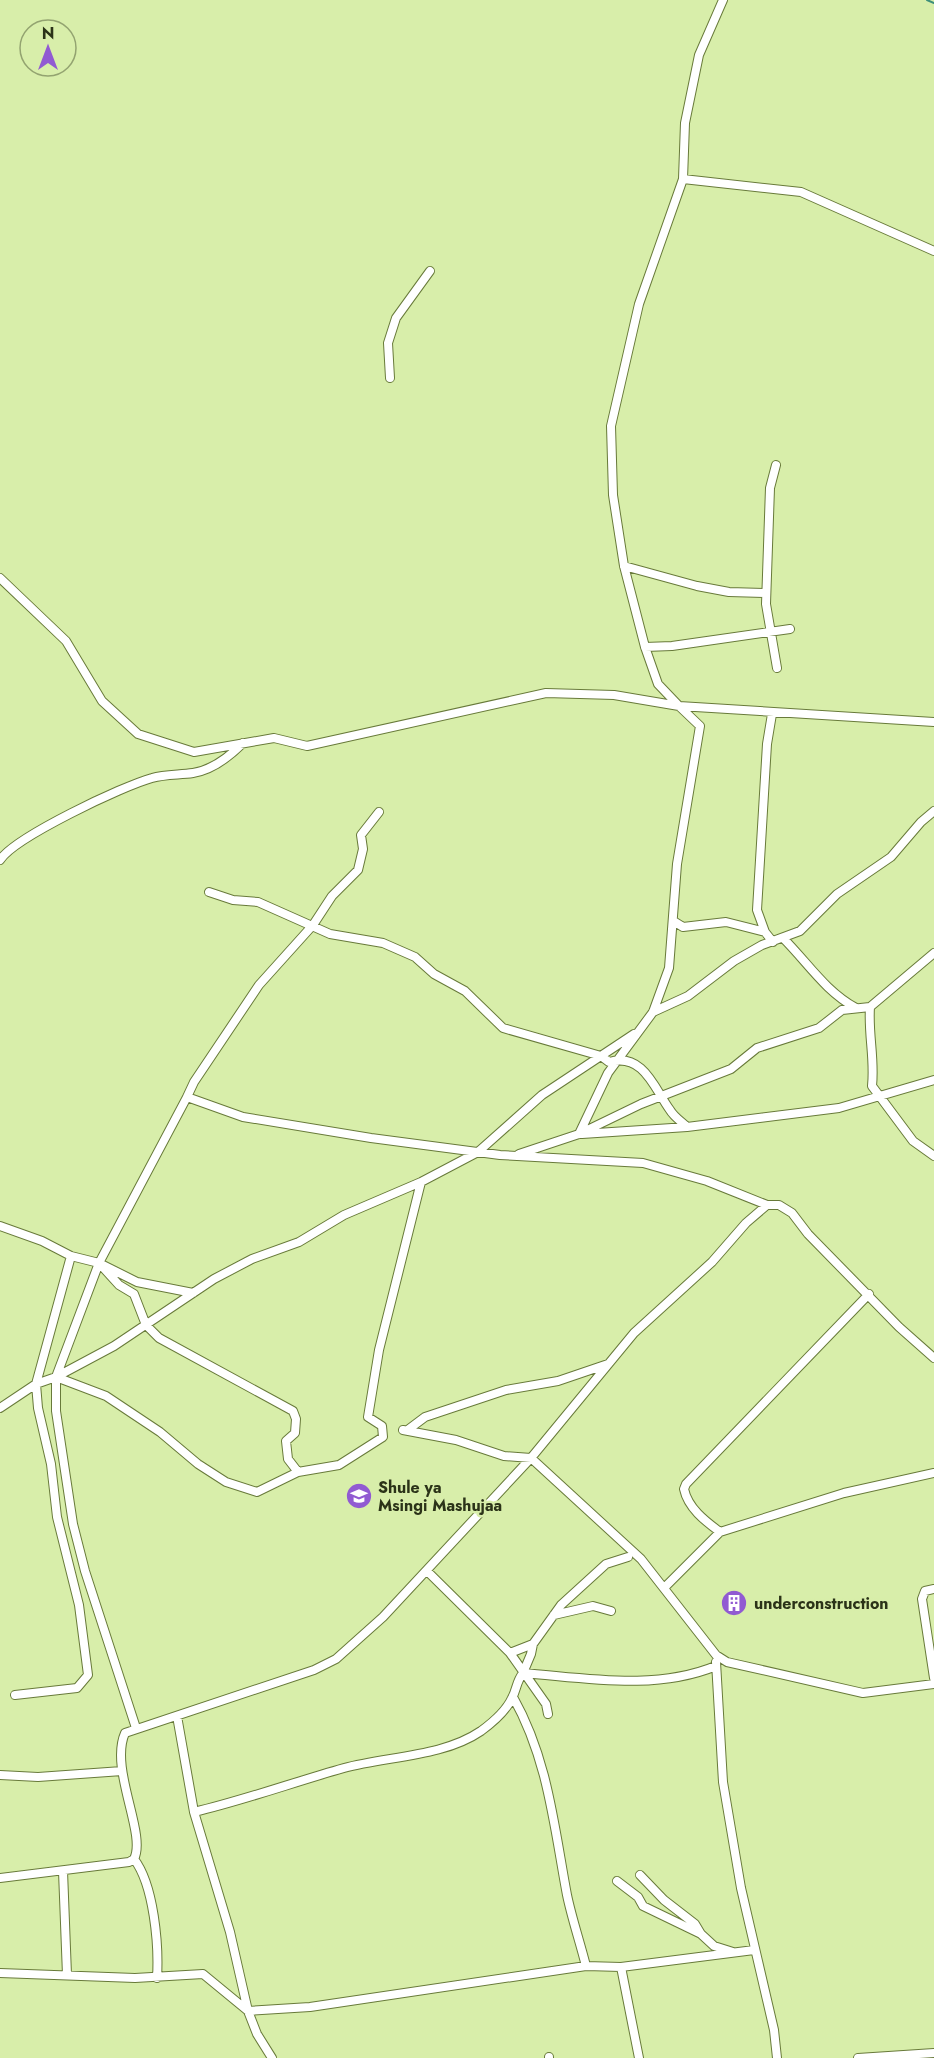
<svg xmlns="http://www.w3.org/2000/svg" width="934" height="2058" font-family="Jost,sans-serif">
<style>
.lines{fill:none;stroke-linecap:round;stroke-linejoin:round}
.stream{stroke:#3d8e7b;stroke-width:2}
.minor-casing{stroke:#687a3a;stroke-width:10}
.minor{stroke:#fff;stroke-width:8}
.labels{text-anchor:middle;stroke-width:5;stroke-linejoin:round;paint-order:stroke}
.poi-label{font-size:16px;font-weight:bold;fill:#2b3318;stroke:#d8eeaa;text-anchor:start}
</style>
<rect width="100%" height="100%" fill="#d8eeaa"/>
<g class="lines">
<path class="stream" d="M 927,0 L 934,3"/>
<g class="minor-casing">
<path id="minor" d="M 723,0 L 699,55 L 685,123 L 683,179 L 639,304 L 611,426 L 613,495 L 624,566 L 645,647 L 658,684 L 679,706 L 934,722
M 683,179 L 801,192 L 934,251
M 390,378 L 388,343 L 396,318 L 430,271
M 776,465 L 770,488 L 766,604 L 777,668
M 624,566 L 697,586 L 729,592 L 766,593
M 0,578 L 66,641 L 102,701 L 138,734 L 194,752 L 274,738 L 307,746 L 546,693 L 614,695 L 679,706 L 700,726 L 677,864 L 669,968 L 653,1012 L 608,1073 L 579,1134
M 645,647 L 672,646 L 790,629
M 772,714 L 767,744 L 757,910 L 765,932 L 773,942
M 0,860 C 15,837 123,786 152,778 C 165,774 179,775 193,773 C 212,770 230,756 243,743
M 209,892 L 233,900 L 258,902 L 330,934 L 383,943 L 415,957 L 434,974 L 465,991 L 503,1028 L 601,1056 L 609,1062 C 644,1052 655,1090 670,1110 C 674,1117 682,1122 687,1127 L 839,1108 L 934,1080
M 675,922 L 683,927 L 726,922 L 765,932
M 783,938 C 808,963 825,991 856,1008
M 870,1007 C 868,1034 875,1059 872,1086 L 913,1141 L 934,1156
M 653,1012 L 688,996 L 734,961 L 762,945 L 800,931 L 837,894 L 891,857 L 921,822 L 934,811
M 187,1097 L 194,1082 L 259,985 L 313,925 L 332,896 L 358,870 L 363,849 L 361,835 L 379,812
M 582,1134 L 687,1127
M 519,1154 L 579,1134 L 641,1104 L 731,1069 L 757,1048 L 819,1028 L 842,1010 L 870,1007 L 934,953
M 0,1226 L 42,1241 L 71,1256 L 99,1263 L 137,1282 L 193,1293
M 99,1263 L 119,1285 L 134,1294 L 146,1325 L 159,1338 L 293,1411 L 296,1419 L 295,1433 L 286,1441 L 288,1459 L 298,1472
M 56,1377 L 106,1396 L 160,1432 L 198,1464 L 226,1482 L 257,1492 L 298,1472 L 339,1465 L 383,1437 L 382,1426 L 368,1417 L 379,1350 L 421,1182
M 0,1408 L 36,1384 L 56,1377 L 114,1346 L 214,1279 L 252,1259 L 299,1242 L 344,1215 L 421,1182 L 478,1152 L 542,1095 L 634,1034
M 409,1429 L 425,1417 L 506,1390 L 558,1381 L 608,1364
M 403,1430 L 456,1440 L 504,1456 L 531,1458 L 641,1559 L 716,1655 L 727,1662 L 863,1693 L 934,1684
M 720,1532 C 705,1521 688,1508 684,1489 L 686,1484 L 869,1294
M 427,1571 L 510,1653 L 546,1704 L 548,1714
M 665,1587 L 720,1532 L 844,1493 L 934,1473
M 934,1589 L 925,1591 L 922,1599 L 934,1678
M 554,1615 L 593,1606 L 611,1611
M 510,1653 L 533,1644 L 561,1605 L 606,1564 L 628,1557
M 716,1662 L 723,1782 L 741,1888 L 774,2030 L 777,2058
M 523,1673 L 531,1654 L 533,1644
M 15,1695 L 77,1688 L 88,1675 L 79,1605 L 57,1517 L 51,1464 L 38,1408 L 36,1384 L 71,1256
M 513,1697 C 548,1759 554,1826 567,1895 C 572,1919 580,1942 586,1966
M 177,1716 L 194,1812 L 230,1932 L 248,2011 L 257,2034 L 272,2058
M 136,1728 L 85,1571 L 73,1524 L 56,1411 L 56,1377 L 99,1263 L 187,1097 L 243,1117 L 371,1138 L 500,1155 L 643,1163 L 707,1181 L 767,1205
M 0,1775 L 38,1777 L 122,1771
M 194,1812 C 245,1800 294,1782 344,1768 C 388,1756 443,1757 481,1731 C 492,1723 506,1711 512,1698 C 517,1689 516,1682 523,1673 C 587,1678 655,1691 716,1666
M 134,1859 C 154,1885 159,1945 157,1978
M 63,1871 L 67,1975
M 640,1875 L 664,1900 L 695,1924 L 701,1934 L 714,1946 L 733,1952
M 0,1878 L 129,1862 L 134,1859 C 147,1834 109,1769 125,1733 L 314,1670 L 336,1659 L 383,1617 L 531,1458 L 634,1333 L 712,1262 L 746,1223 L 767,1205 L 779,1205 L 792,1213 L 808,1234 L 899,1327 L 934,1358
M 617,1881 L 638,1897 L 643,1906 L 701,1934
M 621,1967 L 639,2058
M 0,1973 L 135,1978 L 203,1974 L 248,2011 L 310,2007 L 586,1966 L 621,1967 L 754,1950
M 549,2058 L 549,2057
M 858,2058 L 934,2053"/>
</g>
<use href="#minor" class="minor"/>
</g>
<defs>
<g id="school-disc" transform="scale(1.35)"><circle r="9.5" fill="#915ad2" stroke="#d8eeaa"/><path d="M0-5L7-2L0 1L-7-2ZM-4 1L0 2.5L4 1V4Q0 6-4 4Z" fill="#fff"/></g>
<g id="building-disc" transform="scale(1.35)"><circle r="9.5" fill="#915ad2" stroke="#d8eeaa"/><path d="M-4-6H4V6H1V3H-1V6H-4ZM-2.5-4.3h1.7v1.8h-1.7ZM.8-4.3h1.7v1.8H.8ZM-2.5-1h1.7V.8h-1.7ZM.8-1h1.7V.8H.8Z" fill="#fff"/></g>
</defs>
<g fill-rule="evenodd">
<use href="#school-disc" x="359" y="1496"/>
<use href="#building-disc" x="734" y="1603"/>
</g>
<g class="labels">
<g class="poi-label">
<text x="378" y="1493">Shule ya<tspan x="378" dy="18">Msingi Mashujaa</tspan></text>
<text x="754" y="1609">underconstruction</text>
</g>
</g>
<g transform="translate(48 48)"><circle r="28" fill="#d8eeaa" stroke="#93a370" stroke-width="1.5"/>
<path d="M0-4.5L10 22L0 15L-10 22Z" fill="#915ad2"/>
<text y="-9" font-size="16" font-weight="bold" text-anchor="middle" fill="#2b3318">N</text>
</g>
</svg>
